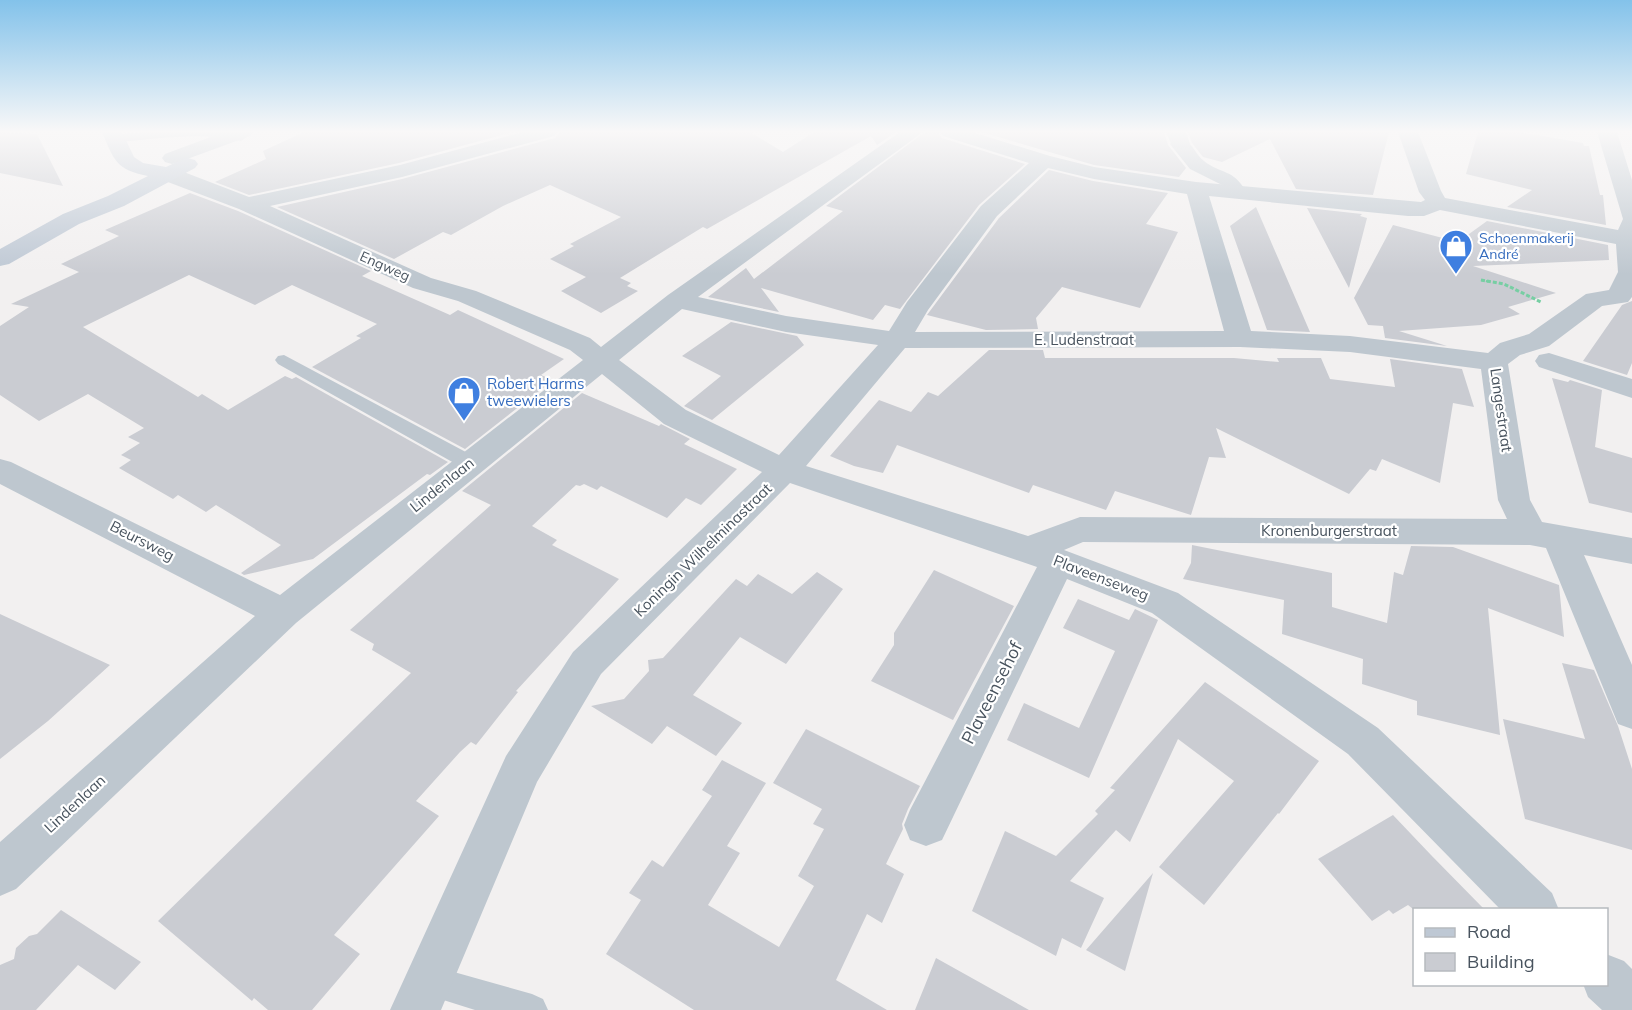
<svg xmlns="http://www.w3.org/2000/svg" width="1632" height="1010" font-family="Mulish,sans-serif">
<style>
.building{fill:#caccd2}
.lines{fill:none;stroke-linecap:round;stroke-linejoin:round}
.path-far1{stroke:#77cea3;stroke-width:2;stroke-dasharray:3 2;stroke-linecap:butt}
.path{stroke:#77cea3;stroke-width:3;stroke-dasharray:4 2;stroke-linecap:butt}
.service{fill:#bec7cf;fill-rule:evenodd}
.pedestrian{fill:#bec7cf;fill-rule:evenodd}
.minor{fill:#bec7cf;fill-rule:evenodd}
.tertiary{fill:#bec7cf;fill-rule:evenodd}
.secondary{fill:#bec8d4;fill-rule:evenodd}
.labels{text-anchor:middle;stroke-width:4.5;stroke-linejoin:round;paint-order:stroke}
.far-shop-label{font-size:14px;fill:#366cbe;stroke:#fff;text-anchor:start}
.far-street-label{font-size:14px;fill:#48535e;stroke:#fff}
.street-label{font-size:15px;fill:#48535e;stroke:#fff}
.shop-label{font-size:15px;fill:#366cbe;stroke:#fff;text-anchor:start}
.near-street-label{font-size:18px;fill:#48535e;stroke:#fff}
</style>
<rect width="100%" height="100%" fill="#f2f0f0"/>
<path class="building" d="M 0,132 L 37,134 L 63,186 L 0,173 Z
M 304,132 L 513,132 L 399,163 L 249,195 L 215,182 L 266,159 L 263,151 Z
M 559,132 L 750,132 L 783,152 L 814,132 L 896,132 L 877,145 L 871,136 L 707,229 L 703,227 L 620,278 L 631,283 L 627,286 L 638,291 L 601,313 L 561,291 L 586,277 L 550,259 L 574,246 L 570,244 L 621,217 L 550,185 L 503,206 L 451,235 L 443,232 L 394,259 L 277,207 L 402,179 L 555,138 Z
M 925,132 L 938,132 L 942,138 L 1025,164 L 979,205 L 900,309 L 885,305 L 873,320 L 761,288 L 779,312 L 708,297 L 746,268 L 754,279 L 843,211 L 826,206 Z
M 981,132 L 1164,132 L 1168,145 L 1186,168 L 1179,177 L 1094,165 Z
M 1188,132 L 1389,132 L 1373,195 L 1296,189 L 1270,139 L 1222,162 L 1203,157 L 1192,143 Z
M 1478,132 L 1519,132 L 1583,143 L 1584,146 L 1589,146 L 1600,195 L 1603,195 L 1606,225 L 1507,207 L 1532,190 L 1466,174 Z
M 1049,170 L 1093,181 L 1168,193 L 1146,224 L 1178,232 L 1140,308 L 1062,287 L 1036,318 L 1038,329 L 986,330 L 927,315 L 999,218 Z
M 190,193 L 238,211 L 371,271 L 362,276 L 450,315 L 458,310 L 564,359 L 541,375 L 553,380 L 465,449 L 312,367 L 361,338 L 356,336 L 377,324 L 292,285 L 255,305 L 189,275 L 83,327 L 198,397 L 202,394 L 228,410 L 285,376 L 292,379 L 296,377 L 448,462 L 430,475 L 427,474 L 313,559 L 244,575 L 241,573 L 281,545 L 216,505 L 206,512 L 178,495 L 173,499 L 119,468 L 131,460 L 121,455 L 140,443 L 128,437 L 144,428 L 88,394 L 39,421 L 0,395 L 0,326 L 29,307 L 11,304 L 79,272 L 61,264 L 119,236 L 105,230 Z
M 1256,207 L 1310,332 L 1267,330 L 1230,226 Z
M 1307,208 L 1362,214 L 1360,216 L 1367,218 L 1349,288 Z
M 1487,221 L 1608,245 L 1609,260 L 1473,266 L 1556,293 L 1508,307 L 1520,314 L 1481,325 L 1399,331 L 1447,346 L 1385,338 L 1383,326 L 1368,325 L 1354,298 L 1393,225 L 1458,242 Z
M 1632,301 L 1632,363 L 1627,375 L 1583,361 L 1622,305 Z
M 731,322 L 797,336 L 804,345 L 712,420 L 684,406 L 721,376 L 682,356 Z
M 989,350 L 1043,350 L 1045,358 L 1234,358 L 1279,362 L 1277,358 L 1321,358 L 1330,379 L 1395,387 L 1390,359 L 1462,369 L 1474,407 L 1453,403 L 1440,483 L 1382,459 L 1376,471 L 1370,469 L 1349,494 L 1216,428 L 1226,458 L 1209,457 L 1191,515 L 1115,491 L 1106,510 L 1033,485 L 1029,493 L 897,445 L 883,473 L 854,466 L 830,456 L 879,400 L 911,412 L 928,392 L 938,396 Z
M 1552,378 L 1568,382 L 1570,380 L 1602,390 L 1595,447 L 1632,458 L 1632,513 L 1589,503 Z
M 582,393 L 659,426 L 661,424 L 690,439 L 684,444 L 737,469 L 701,505 L 686,498 L 667,518 L 601,486 L 597,490 L 584,484 L 580,486 L 576,485 L 532,526 L 557,540 L 552,545 L 619,579 L 516,691 L 518,692 L 476,745 L 471,742 L 460,752 L 416,801 L 439,816 L 334,935 L 360,954 L 312,1010 L 268,1010 L 254,998 L 252,1001 L 158,921 L 411,673 L 372,650 L 374,644 L 350,630 L 491,505 L 462,491 Z
M 1192,545 L 1332,573 L 1332,607 L 1387,623 L 1394,572 L 1403,575 L 1411,546 L 1453,547 L 1559,585 L 1564,637 L 1488,608 L 1500,735 L 1417,715 L 1417,701 L 1362,684 L 1363,659 L 1282,634 L 1284,600 L 1183,579 L 1191,563 Z
M 934,570 L 1014,606 L 953,720 L 871,681 L 894,645 L 894,633 Z
M 817,572 L 843,589 L 786,664 L 740,637 L 693,695 L 742,723 L 716,756 L 667,726 L 652,744 L 591,706 L 624,699 L 649,671 L 648,660 L 663,658 L 736,579 L 747,586 L 758,574 L 792,594 Z
M 1078,599 L 1129,620 L 1135,609 L 1158,620 L 1089,778 L 1007,740 L 1024,703 L 1079,728 L 1115,651 L 1063,628 Z
M 0,614 L 110,665 L 48,721 L 0,759 Z
M 1562,663 L 1594,670 L 1618,726 L 1632,769 L 1632,850 L 1525,819 L 1503,719 L 1585,739 Z
M 1205,682 L 1319,761 L 1279,814 L 1278,813 L 1204,905 L 1159,867 L 1234,781 L 1178,739 L 1130,842 L 1116,830 L 1070,881 L 1104,898 L 1081,948 L 1062,938 L 1056,956 L 972,911 L 1005,831 L 1056,856 L 1098,814 L 1095,811 L 1115,790 L 1110,788 Z
M 806,729 L 920,786 L 908,809 L 902,824 L 903,829 L 886,864 L 904,874 L 882,923 L 867,914 L 836,980 L 887,1010 L 694,1010 L 606,954 L 641,900 L 629,893 L 652,860 L 663,867 L 712,796 L 702,790 L 722,760 L 766,783 L 727,846 L 740,853 L 708,905 L 779,947 L 814,886 L 798,876 L 824,829 L 813,824 L 822,809 L 773,783 Z
M 1393,815 L 1431,855 L 1484,909 L 1413,909 L 1408,905 L 1393,914 L 1389,910 L 1372,921 L 1318,859 Z
M 1153,873 L 1125,971 L 1086,950 Z
M 61,910 L 141,962 L 115,990 L 78,965 L 36,1010 L 0,1010 L 0,965 L 14,959 L 16,948 L 29,936 L 37,934 Z
M 936,958 L 1029,1010 L 915,1010 Z"/>
<g class="lines">
<path class="path-far1" d="M 1481,280 L 1490,282"/>
<path class="path" d="M 1481,280 L 1504,284 L 1541,302"/>
<path class="service" d="M 147,132 L 237,132 L 247,137 L 241,141 C 201,131 156,139 116,142 L 110,138 L 116,134 Z
M 284,355 L 477,458 L 480,463 L 477,468 L 470,470 L 463,468 L 278,364 L 275,360 L 278,356 Z
M 429,965 L 532,994 L 543,999 L 548,1010 L 475,1010 L 418,992 L 413,981 L 418,970 Z"/>
<path class="pedestrian" d="M 1180,138 C 1192,141 1195,154 1204,161 C 1222,175 1232,168 1246,191 L 1243,195 L 1236,197 L 1229,195 L 1222,185 L 1190,169 L 1170,144 L 1173,140 Z"/>
<path class="minor" d="M 523,132 L 557,132 L 554,136 L 402,177 L 270,206 L 431,278 L 476,291 L 590,338 L 601,347 L 668,295 L 900,132 L 923,132 L 698,297 L 786,316 L 889,331 L 907,302 L 981,206 L 1029,163 L 943,136 L 940,132 L 972,132 L 1050,156 L 1094,167 L 1196,182 L 1421,202 L 1425,200 L 1419,192 L 1398,132 L 1418,132 L 1441,191 L 1445,198 L 1618,230 L 1623,219 L 1597,132 L 1617,132 L 1632,180 L 1632,297 L 1628,302 L 1602,306 L 1549,346 L 1520,355 L 1508,364 L 1530,500 L 1542,522 L 1632,538 L 1632,564 L 1584,555 L 1632,665 L 1632,729 L 1618,724 L 1546,548 L 1530,545 L 1083,542 L 1064,550 L 1178,593 L 1378,728 L 1552,893 L 1559,910 L 1501,910 L 1348,754 L 1152,613 L 1067,579 L 942,840 L 926,846 L 910,840 L 904,825 L 910,810 L 1037,567 L 790,483 L 601,674 L 537,782 L 441,1010 L 390,1010 L 506,756 L 573,652 L 762,472 L 664,424 L 602,374 L 296,623 L 16,889 L 0,896 L 0,842 L 255,616 L 0,484 L 0,459 L 11,462 L 280,595 L 583,360 L 570,350 L 458,301 L 413,288 L 239,209 L 160,179 L 157,174 L 160,169 L 168,168 L 176,169 L 249,197 L 400,165 ZM 1048,168 L 1094,179 L 1187,194 L 1224,331 L 915,332 L 928,310 L 997,216 ZM 1209,196 L 1408,216 L 1424,216 L 1440,210 L 1616,244 L 1618,272 L 1609,290 L 1586,294 L 1529,334 L 1500,343 L 1488,353 L 1350,336 L 1251,331 ZM 682,309 L 786,332 L 878,345 L 779,455 L 686,410 L 619,360 ZM 1240,347 L 1350,352 L 1481,369 L 1498,500 L 1507,519 L 1080,517 L 1028,536 L 806,466 L 905,348 Z
M 1166,132 L 1186,132 L 1190,144 L 1187,148 L 1173,148 Z
M 1549,353 L 1632,379 L 1632,398 L 1539,367 L 1535,361 L 1539,355 Z
M 1606,954 L 1624,961 L 1632,969 L 1632,1010 L 1602,1010 L 1588,997 L 1583,984 L 1606,984 Z"/>
<path class="tertiary" d="M 224,132 L 253,132 L 250,136 L 179,162 L 172,164 L 165,162 L 162,158 L 165,154 Z"/>
<path class="secondary" d="M 102,132 L 122,132 L 134,157 L 143,163 L 166,167 L 181,160 L 188,158 L 195,160 L 198,164 L 195,168 L 124,206 L 79,224 L 9,264 L 0,266 L 0,249 L 63,214 L 108,196 L 148,176 C 116,170 114,160 102,132 Z"/>
</g>
<linearGradient id="sky" x2="0" y2="1"><stop stop-color="#83c2ea"/><stop offset="0.48" stop-color="#f9f8f8"/><stop offset="1" stop-color="#f9f8f8" stop-opacity="0"/></linearGradient>
<rect width="1632" height="274" fill="url(#sky)"/>
<defs>
<g id="shop-pin" transform="scale(1.725)"><path d="M0 17L-7.5 6A9.5 9.5 0 1 1 7.5 6Z" fill="#3f7fe0" stroke="#fff"/><path d="M-5-2.5h2.3a2.7 3.5 0 0 1 5.4 0H5L5.5 6h-11ZM-1.5-2.5h3a1.5 2.3 0 0 0-3 0Z" fill="#fff"/></g>
</defs>
<g fill-rule="evenodd">
<use href="#shop-pin" x="1456" y="246"/>
<use href="#shop-pin" x="464" y="393"/>
</g>
<g class="labels">
<g class="far-shop-label">
<text x="1479" y="243">Schoenmakerij<tspan x="1479" dy="16">André</tspan></text>
</g>
<g class="far-street-label">
<text transform="translate(385 266) rotate(24)" y="5">Engweg</text>
</g>
<g class="street-label">
<text x="1084" y="345">E. Ludenstraat</text>
<text transform="translate(1501 410) rotate(82)" y="5">Langestraat</text>
<text transform="translate(442 485) rotate(-39)" y="5">Lindenlaan</text>
<text x="1329" y="536">Kronenburgerstraat</text>
<text transform="translate(142 541) rotate(27)" y="5">Beursweg</text>
<text transform="translate(703 550) rotate(-44)" y="5">Koningin Wilhelminastraat</text>
<text transform="translate(1101 578) rotate(21)" y="5">Plaveenseweg</text>
<text transform="translate(75 804) rotate(-43)" y="5">Lindenlaan</text>
</g>
<g class="shop-label">
<text x="487" y="389">Robert Harms<tspan x="487" dy="17">tweewielers</tspan></text>
</g>
<g class="near-street-label">
<text transform="translate(992 693) rotate(-63)" y="6">Plaveensehof</text>
</g>
</g>
<rect x="1413" y="908" width="195" height="78" fill="#ffffff" stroke="#b6babf" stroke-width="1.5"/>
<rect x="1425" y="928" width="30" height="9" fill="#bec8d4" stroke="#b6babf" stroke-width="1.5"/>
<text x="1467" y="938" font-size="18" fill="#48535e">Road</text>
<rect x="1425" y="953" width="30" height="18" fill="#caccd2" stroke="#b6babf" stroke-width="1.5"/>
<text x="1467" y="968" font-size="18" fill="#48535e">Building</text>
</svg>
